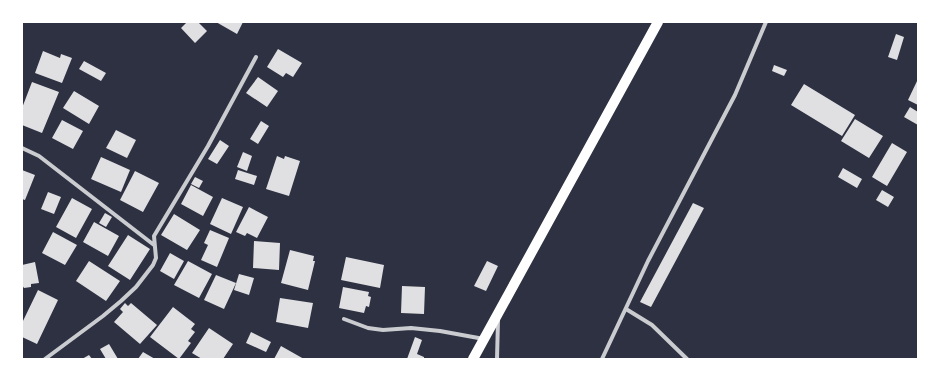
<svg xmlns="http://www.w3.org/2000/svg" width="940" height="381" font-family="Poppins,sans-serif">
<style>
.building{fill:#e0e0e3}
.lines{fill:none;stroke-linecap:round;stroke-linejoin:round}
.minor{stroke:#caccd0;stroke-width:4}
.primary{stroke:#fff;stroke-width:10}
</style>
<rect width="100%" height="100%" fill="#2d3142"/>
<path class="building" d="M 187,22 L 198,22 L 207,31 L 195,43 L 181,28 Z
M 216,22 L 243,22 L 237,34 Z
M 896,34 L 904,37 L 897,60 L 888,57 Z
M 278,49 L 302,63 L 293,77 L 286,73 L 283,77 L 267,67 Z
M 43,51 L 60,58 L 61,54 L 72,58 L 62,83 L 35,73 Z
M 84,61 L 106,73 L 101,81 L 79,69 Z
M 774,65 L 787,70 L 784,76 L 772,71 Z
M 258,77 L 278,91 L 267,107 L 246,93 Z
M 918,79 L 918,105 L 908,100 Z
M 32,82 L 59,92 L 42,133 L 22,125 L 22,108 Z
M 804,84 L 855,115 L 842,136 L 791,105 Z
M 74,91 L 99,106 L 89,124 L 63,108 Z
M 910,107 L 918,112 L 918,125 L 904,117 Z
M 855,119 L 883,136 L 869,158 L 841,141 Z
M 62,120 L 83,131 L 73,149 L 52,138 Z
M 261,121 L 269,126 L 258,144 L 250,139 Z
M 116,130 L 136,140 L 127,158 L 106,148 Z
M 220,140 L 229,146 L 217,164 L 208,159 Z
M 892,143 L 907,152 L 887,186 L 872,177 Z
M 243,152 L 252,156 L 247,171 L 237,167 Z
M 277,156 L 284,159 L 285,156 L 300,161 L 289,196 L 266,189 Z
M 101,157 L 130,170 L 121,192 L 91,179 Z
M 843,168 L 862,179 L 857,188 L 838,177 Z
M 22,170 L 35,175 L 25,200 L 22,199 Z
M 238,170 L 257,176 L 254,185 L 235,179 Z
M 135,171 L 159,183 L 143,212 L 120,200 Z
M 195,177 L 203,181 L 199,188 L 191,184 Z
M 191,185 L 213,197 L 203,216 L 181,204 Z
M 882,190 L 894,197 L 888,207 L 876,200 Z
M 48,192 L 61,197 L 54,214 L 41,209 Z
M 72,198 L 92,209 L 76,238 L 56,227 Z
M 222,198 L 243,207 L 231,234 L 210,224 Z
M 693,203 L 704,208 L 651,307 L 640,302 Z
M 249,207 L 268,217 L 257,238 L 247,233 L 245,236 L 236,232 Z
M 105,213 L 112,217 L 106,227 L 99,223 Z
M 174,214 L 200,230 L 187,250 L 161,235 Z
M 94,222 L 119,236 L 108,256 L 83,242 Z
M 210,230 L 229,238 L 217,267 L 201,260 L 208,245 L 204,243 Z
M 53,232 L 77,245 L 65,265 L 42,253 Z
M 128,235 L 150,249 L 130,280 L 108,266 Z
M 254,241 L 280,243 L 279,270 L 253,268 Z
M 290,250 L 314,256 L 313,261 L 315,261 L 308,290 L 281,283 Z
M 170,253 L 184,261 L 174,279 L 160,271 Z
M 346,257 L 384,265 L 380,288 L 341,280 Z
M 89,261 L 120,281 L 106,301 L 76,281 Z
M 188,261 L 212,274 L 199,298 L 174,285 Z
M 487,261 L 498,266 L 486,291 L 474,286 Z
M 35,262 L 39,283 L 31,284 L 31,287 L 24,288 L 22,285 L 22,265 Z
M 239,274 L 254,278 L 249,295 L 234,290 Z
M 216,275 L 236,283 L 224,309 L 204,300 Z
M 402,286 L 425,287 L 424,314 L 401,313 Z
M 343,287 L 369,292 L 368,296 L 371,297 L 369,307 L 366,306 L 364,313 L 339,308 Z
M 38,290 L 58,300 L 37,344 L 22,337 L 22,323 Z
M 280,298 L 313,303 L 308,328 L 276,322 Z
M 125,303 L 128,306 L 131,303 L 157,325 L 140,344 L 114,322 L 123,312 L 120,309 Z
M 173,307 L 195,324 L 191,329 L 195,332 L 188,341 L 191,343 L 179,359 L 150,337 Z
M 209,328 L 233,344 L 223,359 L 202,359 L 192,353 Z
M 251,332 L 271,342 L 266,352 L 246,343 Z
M 415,337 L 422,340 L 417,354 L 424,357 L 424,359 L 407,359 Z
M 109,344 L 118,359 L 106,359 L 100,349 Z
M 281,346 L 304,359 L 274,359 Z
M 143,352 L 155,359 L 138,359 Z
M 89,355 L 92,359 L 82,359 Z"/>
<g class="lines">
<path class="minor" d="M 22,148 L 39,156 L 154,245
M 626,309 L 652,325 L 687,359
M 344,319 L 368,328 L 383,330 L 411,328 L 440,331 L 484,339
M 45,359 L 103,316 L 121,301 L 136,287 L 153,265 L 156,258 L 154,236 L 208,146 L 256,57
M 497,359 L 498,320
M 602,359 L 648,261 L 735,95 L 766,22"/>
<path class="primary" d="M 473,359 L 658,22"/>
</g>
<rect width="940" height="381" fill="none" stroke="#ffffff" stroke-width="46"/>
</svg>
